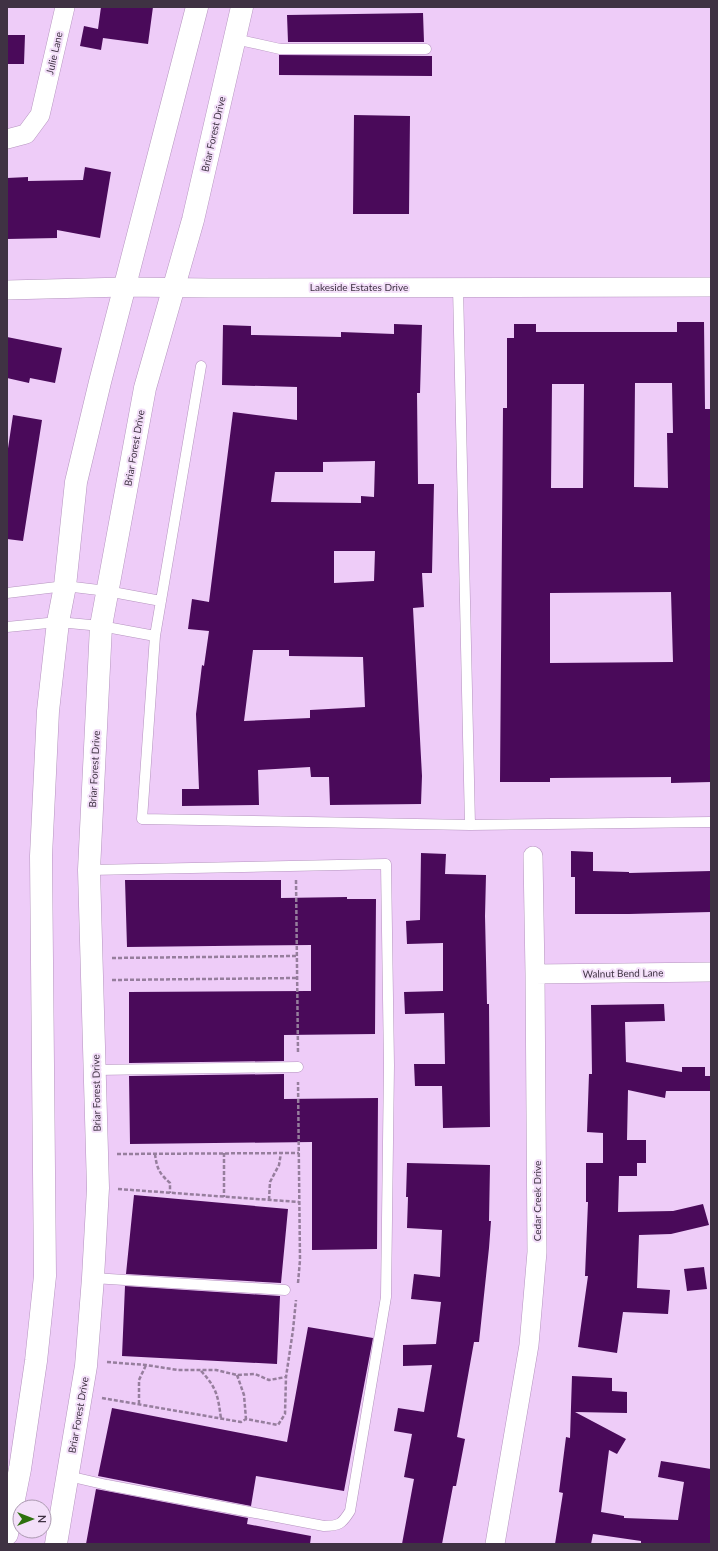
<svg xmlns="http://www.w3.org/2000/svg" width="718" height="1551" font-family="Lato,sans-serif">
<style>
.building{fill:#4a0a5a;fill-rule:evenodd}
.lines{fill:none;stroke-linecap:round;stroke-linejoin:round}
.lane-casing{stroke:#b594bf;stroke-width:11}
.street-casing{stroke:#b594bf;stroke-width:20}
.secondary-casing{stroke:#b594bf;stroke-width:23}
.path{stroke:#967e9d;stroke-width:2.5;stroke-dasharray:4 2;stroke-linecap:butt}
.lane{stroke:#fff;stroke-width:10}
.street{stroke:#fff;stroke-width:19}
.secondary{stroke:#fff;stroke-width:22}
.labels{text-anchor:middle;stroke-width:4;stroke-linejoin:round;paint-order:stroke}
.street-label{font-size:10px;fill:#3f3243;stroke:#f3dff9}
</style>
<rect width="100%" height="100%" fill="#eeccf8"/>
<path class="building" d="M 101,7 L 153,7 L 148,44 L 103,38 L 101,50 L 80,46 L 84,26 L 98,29 Z
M 423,13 L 424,42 L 288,42 L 287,15 Z
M 7,35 L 25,35 L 24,64 L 7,64 Z
M 279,55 L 432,56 L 432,76 L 279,75 Z
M 354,115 L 410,116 L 409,214 L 353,214 Z
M 85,167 L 111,172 L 100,238 L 57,230 L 57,238 L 7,239 L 7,178 L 28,177 L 28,181 L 83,180 Z
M 677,322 L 704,322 L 705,409 L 711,409 L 711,782 L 671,783 L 671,777 L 550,778 L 550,782 L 500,782 L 503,408 L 507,408 L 507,338 L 514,338 L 514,324 L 536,324 L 536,332 L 677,332 ZM 635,383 L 672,383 L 673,433 L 667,433 L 668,488 L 634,487 ZM 552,384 L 584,384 L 583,488 L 551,488 ZM 671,592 L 673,662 L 550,663 L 550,593 Z
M 394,324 L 422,325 L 420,393 L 417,393 L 418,484 L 434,484 L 432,573 L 422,573 L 424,607 L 413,608 L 422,776 L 421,804 L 330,805 L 329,777 L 311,777 L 310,767 L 258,770 L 259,805 L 182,806 L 182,789 L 199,789 L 196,714 L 202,665 L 204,666 L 209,631 L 188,629 L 192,599 L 209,602 L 233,412 L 297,420 L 297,387 L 222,385 L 223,325 L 251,326 L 251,335 L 341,337 L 341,332 L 394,334 ZM 375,461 L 374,497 L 361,496 L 361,503 L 271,502 L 275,472 L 323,472 L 323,462 ZM 334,551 L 375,551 L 374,581 L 334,583 ZM 253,650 L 289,650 L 289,656 L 363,657 L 365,707 L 310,710 L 310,718 L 244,721 Z
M 7,337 L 62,348 L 55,383 L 30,378 L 29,383 L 7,378 Z
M 13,415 L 42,420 L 23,541 L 7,539 L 7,455 Z
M 571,851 L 593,852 L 593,871 L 629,872 L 629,873 L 711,871 L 711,912 L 629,914 L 575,914 L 575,877 L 571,877 Z
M 421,853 L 446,854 L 445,874 L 486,875 L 485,916 L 487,1004 L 489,1004 L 490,1127 L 443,1128 L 442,1086 L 415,1086 L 414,1064 L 445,1064 L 444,1013 L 405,1014 L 404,992 L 443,991 L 443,943 L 407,944 L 406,921 L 420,920 Z
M 125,880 L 281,880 L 281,898 L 347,897 L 347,899 L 376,899 L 375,1034 L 284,1035 L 284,1061 L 129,1063 L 129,992 L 311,991 L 311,945 L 127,947 Z
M 664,1004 L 665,1021 L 625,1022 L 626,1062 L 682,1072 L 682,1067 L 705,1067 L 705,1076 L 711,1076 L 711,1091 L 666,1091 L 665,1098 L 628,1090 L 627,1140 L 646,1140 L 646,1163 L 637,1163 L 637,1176 L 619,1176 L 618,1212 L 673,1211 L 703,1204 L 709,1225 L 671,1234 L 639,1235 L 637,1288 L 670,1290 L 668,1314 L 623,1312 L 617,1353 L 578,1347 L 588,1276 L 585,1276 L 588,1202 L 586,1202 L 586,1163 L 603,1163 L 603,1133 L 587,1132 L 589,1074 L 592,1074 L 591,1005 Z
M 284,1074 L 284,1099 L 378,1098 L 377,1249 L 312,1250 L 312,1142 L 130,1144 L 129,1076 Z
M 407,1163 L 490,1165 L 489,1221 L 491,1221 L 489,1248 L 479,1342 L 474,1342 L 457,1437 L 465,1439 L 456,1486 L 453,1486 L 442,1544 L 402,1544 L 414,1479 L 404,1477 L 412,1434 L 394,1431 L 398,1408 L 424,1412 L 432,1365 L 403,1366 L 403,1345 L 436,1344 L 441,1302 L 411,1299 L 414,1274 L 440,1277 L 442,1230 L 407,1228 L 408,1197 L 406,1197 Z
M 134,1195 L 288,1209 L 281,1283 L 126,1274 Z
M 704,1267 L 707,1289 L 687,1291 L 684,1269 Z
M 125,1286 L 280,1296 L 277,1364 L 122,1356 Z
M 308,1327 L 373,1338 L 344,1491 L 256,1476 L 251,1506 L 98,1476 L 112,1408 L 287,1442 Z
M 572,1376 L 612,1378 L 612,1391 L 627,1392 L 627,1413 L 575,1412 L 626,1439 L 617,1454 L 609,1450 L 601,1512 L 624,1516 L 624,1518 L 678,1520 L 684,1482 L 658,1477 L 661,1461 L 711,1469 L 711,1544 L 641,1543 L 641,1541 L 593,1534 L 591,1544 L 555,1544 L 563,1493 L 559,1492 L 566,1437 L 570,1438 Z
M 96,1489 L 248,1518 L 247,1524 L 311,1536 L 310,1544 L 86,1544 Z"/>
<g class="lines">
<g class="lane-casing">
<path id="lane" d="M 235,39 L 280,49 L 426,49
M 458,287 L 470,825
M 201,366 L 155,636 L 142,819 L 470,825 L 711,822
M 7,593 L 65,586 L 107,591 L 161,601
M 7,627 L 58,622 L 101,626 L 155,636
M 96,1070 L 298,1067
M 93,1278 L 285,1290
M 68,1476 L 107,1485 L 324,1526 C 339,1526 342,1524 350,1511 L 386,1297 L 389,1065 L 386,864 L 89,870"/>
</g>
<g class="street-casing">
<path id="street" d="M 7,139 L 26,134 L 40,115 L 65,7
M 7,290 L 125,287 L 209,288 L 711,287
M 535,974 L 711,972
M 495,1544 L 529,1345 L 537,1252 L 535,974 L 533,856"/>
</g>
<g class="secondary-casing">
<path id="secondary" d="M 7,1534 L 20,1469 L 36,1361 L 45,1276 L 41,856 L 48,711 L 58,622 L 65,586 L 76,482 L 100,382 L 197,7
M 56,1544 L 86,1366 L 93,1278 L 98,1188 L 89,870 L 101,626 L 145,388 L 193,220 L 242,7"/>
</g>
<path class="path" d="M 296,880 L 298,1053
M 112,958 L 297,956
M 112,980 L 297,978
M 224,1153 L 224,1197
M 117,1154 L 299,1153
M 155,1154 C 157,1169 159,1173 170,1183 L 170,1193
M 118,1189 L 299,1202
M 269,1200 L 270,1182 L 279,1165 L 281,1153
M 298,1283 L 300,1260 L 298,1082
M 107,1362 L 146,1365 L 178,1370 L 216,1370 L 237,1375 L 255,1374 L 269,1380 L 286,1377 L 293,1330 L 296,1300
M 201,1371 C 217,1388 218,1396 221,1419
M 237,1375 L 244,1395 L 246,1419
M 102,1398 L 241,1422 L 246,1419 L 278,1425 L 285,1414 L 286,1377
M 139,1404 L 139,1380 L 146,1365"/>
<use href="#lane" class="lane"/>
<use href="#street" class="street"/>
<use href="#secondary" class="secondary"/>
</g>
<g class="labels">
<g class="street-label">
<text transform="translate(54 53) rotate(-77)" y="4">Julie Lane</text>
<text transform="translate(213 134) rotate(-77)" y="4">Briar Forest Drive</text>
<text x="359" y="291">Lakeside Estates Drive</text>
<text transform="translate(134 448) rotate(-80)" y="4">Briar Forest Drive</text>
<text transform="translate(94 769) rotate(-87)" y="4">Briar Forest Drive</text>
<text transform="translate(623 973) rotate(-1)" y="4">Walnut Bend Lane</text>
<text transform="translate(96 1093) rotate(-91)" y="4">Briar Forest Drive</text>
<text transform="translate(537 1201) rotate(-90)" y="4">Cedar Creek Drive</text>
<text transform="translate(78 1415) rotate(-80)" y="4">Briar Forest Drive</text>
</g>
</g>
<rect width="718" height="1551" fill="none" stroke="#3f3243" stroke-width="16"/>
<g transform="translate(32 1519) rotate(90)"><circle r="19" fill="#f3dff9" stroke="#ab9ab0"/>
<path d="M0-3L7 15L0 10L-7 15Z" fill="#2e710e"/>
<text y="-6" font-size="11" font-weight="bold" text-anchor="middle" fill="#3f3243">N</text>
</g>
</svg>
